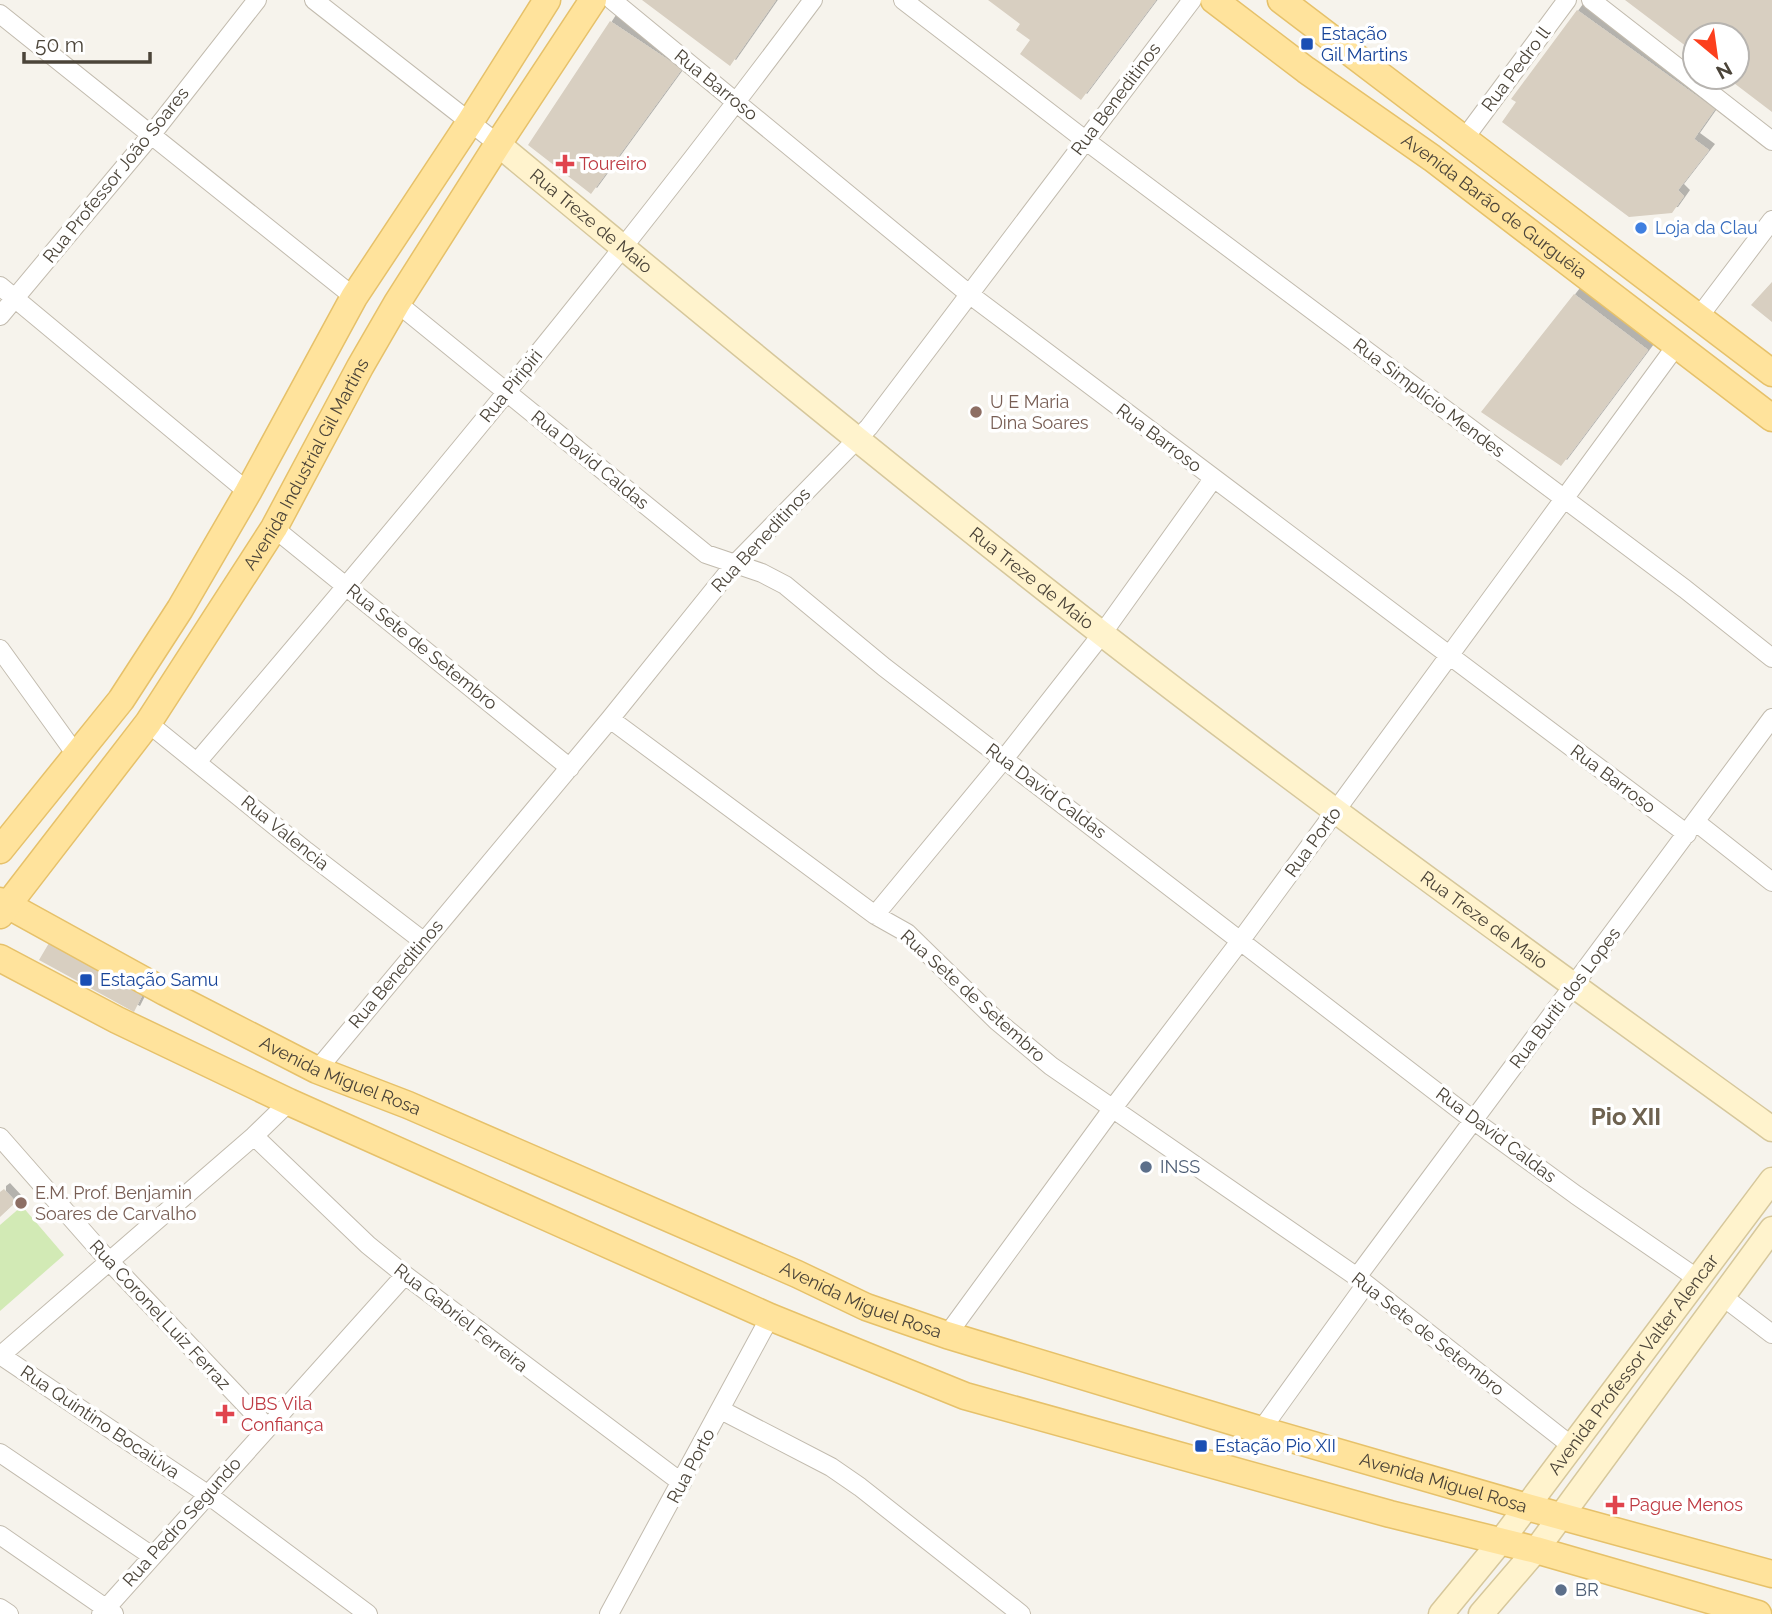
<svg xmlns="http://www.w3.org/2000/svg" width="1772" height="1614" font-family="Raleway,sans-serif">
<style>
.green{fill:#d2eab5}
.building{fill:#d8cfc1;filter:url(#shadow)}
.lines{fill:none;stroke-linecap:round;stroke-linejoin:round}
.street-casing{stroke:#c2bbae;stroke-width:20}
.secondary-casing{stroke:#d6c79b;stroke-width:27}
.primary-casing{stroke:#e6c16a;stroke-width:29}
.street{stroke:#fff;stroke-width:18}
.secondary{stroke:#fff3cd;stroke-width:24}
.primary{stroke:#ffe39c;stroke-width:26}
.transit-dot{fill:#1a4fb4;stroke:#fff;stroke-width:2.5}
.health-dot{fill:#e0444e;stroke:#fff;stroke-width:2.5}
.shop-dot{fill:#3f7fe0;stroke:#fff;stroke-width:2.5}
.education-dot{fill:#8d6e63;stroke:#fff;stroke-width:2.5}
.service-dot{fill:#5c6f8a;stroke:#fff;stroke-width:2.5}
.labels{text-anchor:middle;stroke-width:7;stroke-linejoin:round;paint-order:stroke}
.transit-label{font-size:18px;fill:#164399;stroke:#fff;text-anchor:start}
.street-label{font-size:18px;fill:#4b4439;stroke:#fff}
.health-label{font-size:18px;fill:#be3a42;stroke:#fff;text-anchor:start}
.shop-label{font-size:18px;fill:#366cbe;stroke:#fff;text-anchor:start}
.education-label{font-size:18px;fill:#785e54;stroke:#fff;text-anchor:start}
.service-label{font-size:18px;fill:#4e5e75;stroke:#fff;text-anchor:start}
.district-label{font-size:24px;font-weight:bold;fill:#6e6250;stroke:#fff}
</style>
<defs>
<filter id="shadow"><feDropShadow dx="6" dy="-6" stdDeviation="0" flood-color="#0004"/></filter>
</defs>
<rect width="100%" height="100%" fill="#f6f3ec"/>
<path class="green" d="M 22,1206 L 64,1255 L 0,1311 L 0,1225 Z"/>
<path class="building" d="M 642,0 L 776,0 L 730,66 Z
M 988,0 L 1156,0 L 1081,100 L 1020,54 L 1030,40 L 1016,30 L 1020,24 Z
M 1625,0 L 1772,0 L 1772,112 L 1726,77 L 1737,77 L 1737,35 L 1695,35 L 1695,53 Z
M 1577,10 L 1715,109 L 1694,139 L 1709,150 L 1678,190 L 1684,196 L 1672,213 L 1629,217 L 1502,122 L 1516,102 L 1511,99 Z
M 610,21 L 682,69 L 591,194 L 528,145 Z
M 1772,282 L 1772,322 L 1751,305 Z
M 1574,294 L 1648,350 L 1561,466 L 1481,412 Z
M 49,943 L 144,992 L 134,1012 L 39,960 Z
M 4,1189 L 16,1202 L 0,1217 L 0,1192 Z"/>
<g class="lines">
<g class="street-casing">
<path id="street" d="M 314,0 L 498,144
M 612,0 L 969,294 L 1687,834
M 903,0 L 1085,140 L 1685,589 L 1772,658
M 1591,0 L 1772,141
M 0,14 L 354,297
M 1464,139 L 1567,0
M 0,286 L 248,492
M 397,303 L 706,554 L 762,573 L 785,585 L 884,667 L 1473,1120 L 1576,1195 L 1698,1279
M 0,316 L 152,134 L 257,0
M 1698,318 L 1772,220
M 274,528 L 570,768
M 0,649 L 77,756
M 610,719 L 875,915 L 907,933 L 997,1021 L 1051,1066 L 1357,1277 L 1573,1447
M 148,723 L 306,851 L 423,941
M 197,762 C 409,514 618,262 813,0
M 1696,822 L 1772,882
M 875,915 L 1004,759 L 1102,634 L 1213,479
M 317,1070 L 610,719 L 734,565 L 869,427 L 1192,0
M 254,1136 L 368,1245 L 405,1275 L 682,1483
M 0,1137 L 109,1261 L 267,1427
M 1357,1277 L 1772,718
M 1722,1296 L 1772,1334
M 947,1335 L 1113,1108 L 1241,940 L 1676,346
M 0,1355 L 207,1494 L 368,1614
M 0,1356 L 254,1136 L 289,1102
M 721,1410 L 831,1467 L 860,1487 L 1021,1614
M 1261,1430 L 1366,1284
M 0,1453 L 152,1556
M 0,1535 L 114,1614
M 0,1608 L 9,1614
M 101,1614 L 405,1275
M 609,1614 L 770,1317"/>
</g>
<g class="secondary-casing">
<g id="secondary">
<path id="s1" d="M 498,144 C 697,309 897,474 1101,633 C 1321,804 1547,966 1772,1129"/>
<path id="s2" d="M 1441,1614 L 1501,1541 L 1772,1180"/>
<path d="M 1481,1614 L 1536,1550 L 1772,1229"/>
</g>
</g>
<g class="primary-casing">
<g id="primary">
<path id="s3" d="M 1214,0 L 1306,70 L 1432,158 L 1772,418"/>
<path d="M 1281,0 L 1772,373"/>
<path d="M 0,850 L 121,700 L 180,609 L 248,492 L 354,297 L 470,122 L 547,0"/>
<path id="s4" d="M 0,901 L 165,992 L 317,1070 L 408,1105 L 797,1274 L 866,1307 L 947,1335 L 1261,1430 L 1527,1507 L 1772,1574"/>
<path id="s5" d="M 0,915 L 148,723 L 274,528 L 360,367 L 397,303 L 498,144 L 593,0"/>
<path d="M 0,958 L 117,1020 L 289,1102 L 770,1317 L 965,1396 L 1390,1514 L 1536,1550 L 1758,1614"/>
</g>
</g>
<use href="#street" class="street"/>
<use href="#secondary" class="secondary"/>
<use href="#primary" class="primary"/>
</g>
<g class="transit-dot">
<rect x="1300" y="37" width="14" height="14" rx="3.5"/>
<rect x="79" y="973" width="14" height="14" rx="3.5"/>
<rect x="1194" y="1439" width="14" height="14" rx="3.5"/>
</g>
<g class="health-dot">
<path d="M561.5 153.5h7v7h7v7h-7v7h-7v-7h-7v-7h7z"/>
<path d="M221.5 1403.5h7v7h7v7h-7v7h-7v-7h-7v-7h7z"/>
<path d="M1611.5 1494.5h7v7h7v7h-7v7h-7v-7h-7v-7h7z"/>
</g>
<circle class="shop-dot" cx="1641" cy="228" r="7"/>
<g class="education-dot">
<circle cx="976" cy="412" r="7"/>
<circle cx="21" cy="1203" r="7"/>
</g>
<g class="service-dot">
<circle cx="1146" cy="1167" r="7"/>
<circle cx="1561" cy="1590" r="7"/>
</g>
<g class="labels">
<g class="transit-label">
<text x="1321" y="40">Estação<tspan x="1321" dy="21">Gil Martins</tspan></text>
<text x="100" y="986">Estação Samu</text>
<text x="1215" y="1452">Estação Pio XII</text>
</g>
<g class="street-label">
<text transform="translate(1516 69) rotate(-53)" y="6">Rua Pedro ll</text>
<text transform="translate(716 85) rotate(39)" y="6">Rua Barroso</text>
<text transform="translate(1116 99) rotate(-53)" y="6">Rua Beneditinos</text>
<text transform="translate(116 175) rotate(-51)" y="6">Rua Professor João Soares</text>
<text dy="6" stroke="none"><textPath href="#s3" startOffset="348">Avenida Barão de Gurguéia</textPath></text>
<text dy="6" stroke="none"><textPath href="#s1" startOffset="121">Rua Treze de Maio</textPath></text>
<text transform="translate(511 386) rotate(-51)" y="6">Rua Piripiri</text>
<text transform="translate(1429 398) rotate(37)" y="6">Rua Simplício Mendes</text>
<text transform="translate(1159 438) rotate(37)" y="6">Rua Barroso</text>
<text transform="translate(590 460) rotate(39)" y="6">Rua David Caldas</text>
<text dy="6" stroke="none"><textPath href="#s5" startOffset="546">Avenida Industrial Gil Martins</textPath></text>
<text transform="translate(761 540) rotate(-47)" y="6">Rua Beneditinos</text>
<text dy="6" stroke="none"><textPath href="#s1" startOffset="688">Rua Treze de Maio</textPath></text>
<text transform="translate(422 647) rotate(39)" y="6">Rua Sete de Setembro</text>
<text transform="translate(1613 779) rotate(37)" y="6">Rua Barroso</text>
<text transform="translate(1046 791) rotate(37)" y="6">Rua David Caldas</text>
<text transform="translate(285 833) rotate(39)" y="6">Rua Valencia</text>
<text transform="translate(1313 842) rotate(-54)" y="6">Rua Porto</text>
<text dy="6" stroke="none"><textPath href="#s1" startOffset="1255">Rua Treze de Maio</textPath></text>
<text transform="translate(396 974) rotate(-50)" y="6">Rua Beneditinos</text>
<text transform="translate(973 996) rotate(42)" y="6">Rua Sete de Setembro</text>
<text transform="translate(1565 998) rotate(-53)" y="6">Rua Buriti dos Lopes</text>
<text dy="6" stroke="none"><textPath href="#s4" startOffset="383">Avenida Miguel Rosa</textPath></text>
<text transform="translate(1496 1135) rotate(37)" y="6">Rua David Caldas</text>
<text dy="6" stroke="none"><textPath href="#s4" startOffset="950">Avenida Miguel Rosa</textPath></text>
<text transform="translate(160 1315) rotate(47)" y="6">Rua Coronel Luiz Ferraz</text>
<text transform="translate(461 1318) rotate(38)" y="6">Rua Gabriel Ferreira</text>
<text transform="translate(1428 1334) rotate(38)" y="6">Rua Sete de Setembro</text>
<text dy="6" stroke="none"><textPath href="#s2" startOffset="315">Avenida Professor Valter Alencar</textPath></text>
<text transform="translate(100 1422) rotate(34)" y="6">Rua Quintino Bocaiúva</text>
<text transform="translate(691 1466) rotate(-62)" y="6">Rua Porto</text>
<text dy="6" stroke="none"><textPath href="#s4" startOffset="1561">Avenida Miguel Rosa</textPath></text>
<text transform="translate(182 1522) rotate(-48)" y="6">Rua Pedro Segundo</text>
</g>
<g class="health-label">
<text x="579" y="170">Toureiro</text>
<text x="241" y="1410">UBS Vila<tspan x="241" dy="21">Confiança</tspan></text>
<text x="1629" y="1511">Pague Menos</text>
</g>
<g class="shop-label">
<text x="1655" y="234">Loja da Clau</text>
</g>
<g class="education-label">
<text x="990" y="408">U E Maria<tspan x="990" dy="21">Dina Soares</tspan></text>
<text x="35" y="1199">E.M. Prof. Benjamin<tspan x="35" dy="21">Soares de Carvalho</tspan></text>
</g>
<g class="service-label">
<text x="1160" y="1173">INSS</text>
<text x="1575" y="1596">BR</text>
</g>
<g class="district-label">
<text x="1626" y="1125">Pio XII</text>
</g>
</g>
<g transform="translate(1716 56) rotate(151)"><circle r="33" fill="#ffffff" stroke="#b7b4b0" stroke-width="2"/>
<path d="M0-5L12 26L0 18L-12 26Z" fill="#fc3f1d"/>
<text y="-10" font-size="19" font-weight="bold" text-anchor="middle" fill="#4b4439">N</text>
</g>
<path d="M24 52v10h126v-10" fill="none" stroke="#4b4439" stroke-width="3.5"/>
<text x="35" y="52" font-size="21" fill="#4b4439" stroke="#ffffff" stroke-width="5" paint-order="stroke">50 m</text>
</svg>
